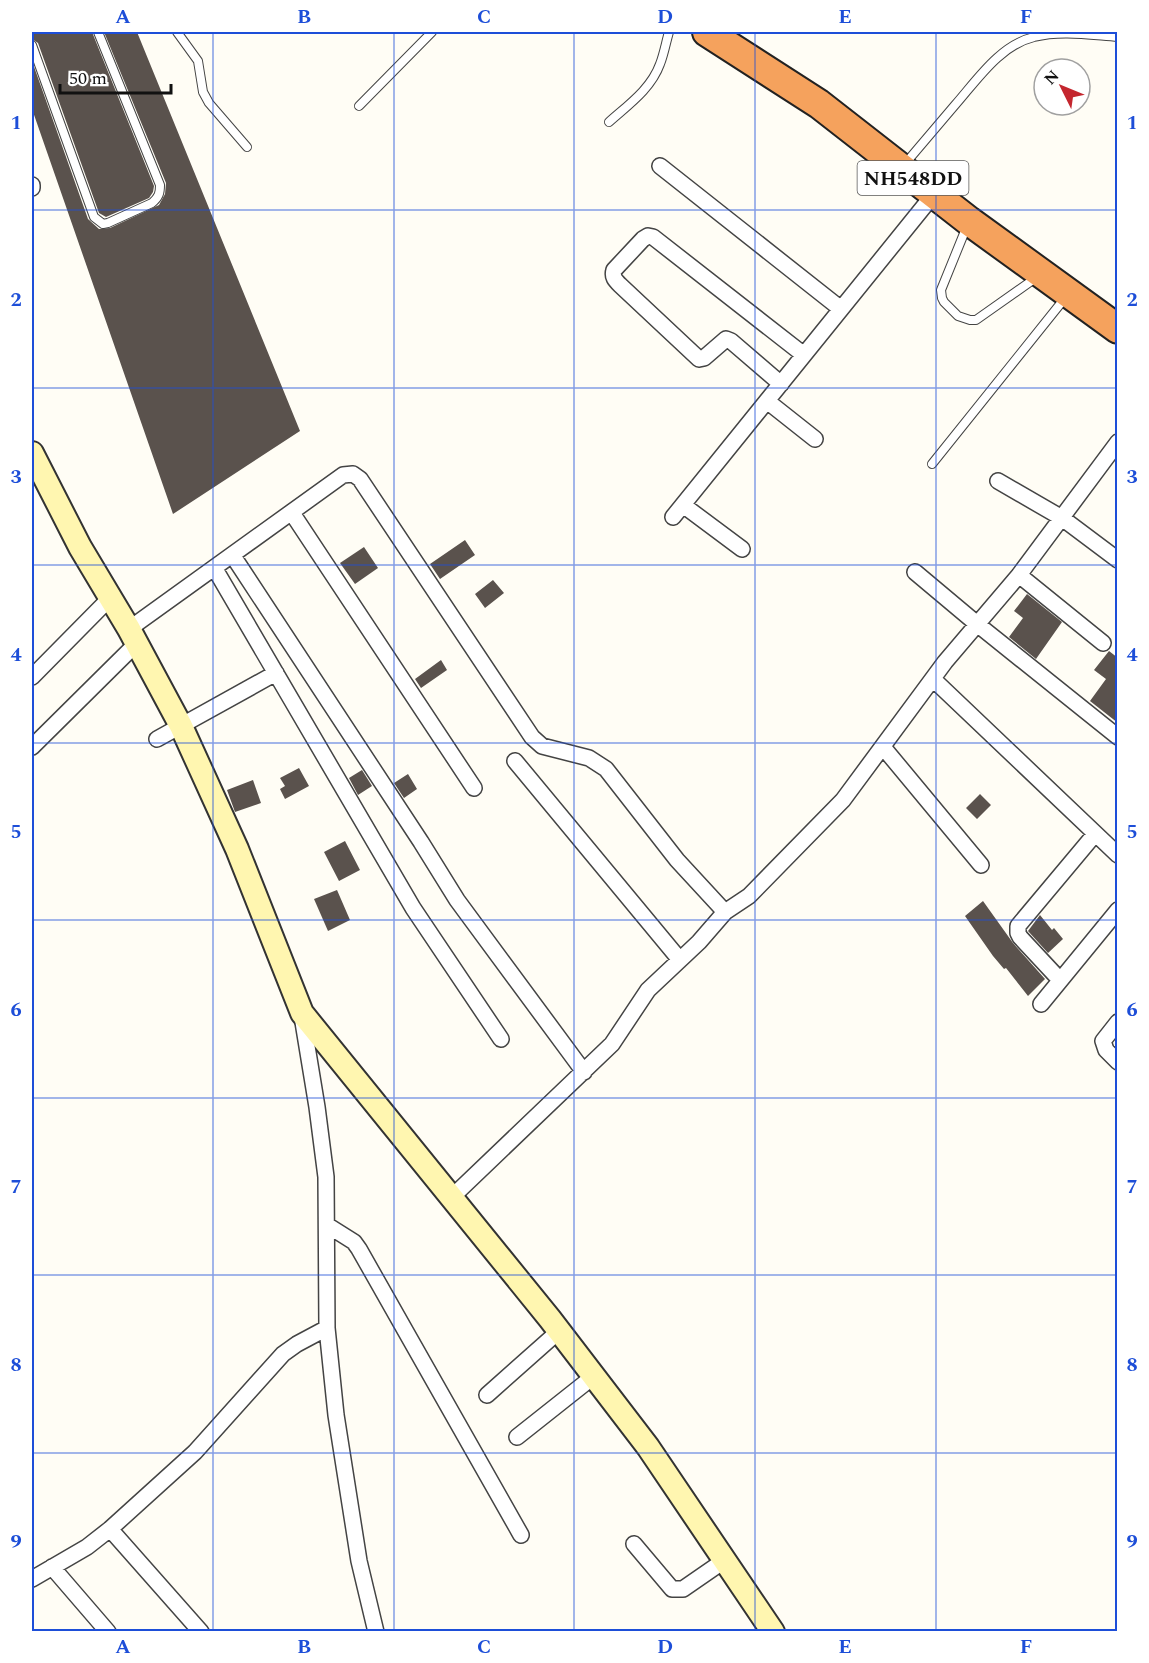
<svg xmlns="http://www.w3.org/2000/svg" width="1149" height="1663" font-family="Spectral,serif">
<style>
.building{fill:#5a524d}
.lines{fill:none;stroke-linecap:round;stroke-linejoin:round}
.lane-casing{stroke:#444;stroke-width:10}
.street-casing{stroke:#444;stroke-width:18}
.secondary-casing{stroke:#333;stroke-width:26}
.highway-casing{stroke:#222;stroke-width:32}
.lane{stroke:#fff;stroke-width:8}
.street{stroke:#fff;stroke-width:15}
.secondary{stroke:#fff6b0;stroke-width:22}
.highway{stroke:#f5a25d;stroke-width:28}
.grid{fill:none;stroke:#1d4ed8;stroke-width:1.5;stroke-opacity:0.55}
.labels{text-anchor:middle;stroke-width:6;stroke-linejoin:round;paint-order:stroke}
.shield{fill:#fff;stroke:#585858;stroke-width:1.5}
.shield-label{font-size:20px;font-weight:bold;fill:#111}
.neatline{fill:none;stroke:#1d4ed8;stroke-width:2}
.grid-label{font-size:20px;text-anchor:middle;font-weight:bold;fill:#1d4ed8}
</style>
<rect width="100%" height="100%" fill="#fffdf5"/>
<path class="building" d="M 32,32 L 92,32 L 154,186 L 153,192 L 149,198 L 106,217 L 99,213 L 38,43 L 32,39 Z
M 104,32 L 137,32 L 300,431 L 173,514 L 32,109 L 32,61 L 88,219 L 99,229 L 110,228 L 159,205 L 165,194 L 166,183 Z
M 465,540 L 475,555 L 440,579 L 430,564 Z
M 364,547 L 378,568 L 355,584 L 340,563 Z
M 493,580 L 504,593 L 485,608 L 475,594 Z
M 1027,594 L 1062,622 L 1036,659 L 1009,637 L 1023,618 L 1014,611 Z
M 1109,651 L 1118,658 L 1118,723 L 1090,701 L 1106,679 L 1094,670 Z
M 441,660 L 447,670 L 421,688 L 415,679 Z
M 299,768 L 309,786 L 285,799 L 280,789 L 285,786 L 280,778 Z
M 362,770 L 372,786 L 358,795 L 349,778 Z
M 408,774 L 417,789 L 404,798 L 394,783 Z
M 253,780 L 261,803 L 235,812 L 227,790 Z
M 980,794 L 991,805 L 977,819 L 966,808 Z
M 345,841 L 360,870 L 339,881 L 324,852 Z
M 337,890 L 350,920 L 328,931 L 314,899 Z
M 983,901 L 1013,943 L 1045,979 L 1028,996 L 1006,968 L 1004,969 L 993,956 L 965,916 Z
M 1040,915 L 1052,930 L 1054,928 L 1063,939 L 1048,953 L 1028,931 Z"/>
<g class="lines">
<g class="lane-casing">
<path id="lane" d="M 177,32 L 198,61 L 203,92 L 209,103 L 247,147
M 32,45 L 94,217 L 103,224 L 108,223 L 152,203 C 159,197 160,193 160,185 L 98,32
M 359,106 L 432,32
M 609,122 C 628,105 651,89 660,64 C 664,54 666,42 669,32
M 904,165 C 921,145 938,125 955,105 C 977,80 1000,45 1034,37 C 1061,30 1090,35 1118,37
M 967,226 L 941,290 L 942,298 L 944,302 L 958,316 L 970,320 L 976,320 L 1037,277
M 932,464 L 1065,298"/>
</g>
<g class="street-casing">
<path id="street" d="M 660,166 L 841,309
M 32,185 L 32,188
M 781,384 L 731,341 L 726,339 L 704,358 L 699,359 L 620,285 C 615,280 612,277 614,270 L 643,239 L 648,236 L 653,237 L 804,355
M 767,401 L 815,439
M 998,481 L 1062,518 L 1118,560
M 683,505 L 742,549
M 292,513 L 474,788
M 673,517 L 934,194
M 233,556 L 421,842 L 457,900 L 584,1072
M 215,569 L 413,908 L 501,1039
M 915,572 L 977,624 L 1118,737
M 1019,575 L 1103,643
M 129,629 L 343,475 L 353,474 L 360,479 L 532,737 L 542,746 L 589,758 L 606,769 L 677,860 L 725,912
M 32,677 L 111,597
M 933,679 L 1118,855
M 157,739 L 276,673
M 32,747 L 137,643
M 883,747 L 981,865
M 515,761 L 680,960
M 1060,980 L 1020,937 L 1018,933 L 1018,926 L 1095,834
M 1041,1004 L 1118,910
M 302,1016 L 317,1107 L 326,1177 L 327,1328 L 336,1415 L 359,1561 L 376,1632
M 1118,1022 L 1103,1041 L 1106,1050 L 1118,1062
M 451,1198 L 612,1044 L 648,990 L 699,942 L 725,912 L 749,896 L 843,800 L 945,662 L 1019,575 L 1118,442
M 327,1225 L 354,1242 L 359,1249 L 521,1535
M 487,1395 L 559,1331
M 517,1437 L 594,1376
M 110,1529 L 201,1632
M 634,1544 L 672,1589 L 683,1589 L 725,1560
M 52,1567 L 108,1632
M 32,1579 L 87,1547 L 110,1529 L 195,1452 L 283,1354 L 297,1344 L 327,1328"/>
</g>
<g class="secondary-casing">
<path id="secondary" d="M 32,453 L 80,547 L 129,629 L 181,726 L 237,849 L 302,1013 L 550,1319 L 648,1447 L 773,1632"/>
</g>
<g class="highway-casing">
<path id="highway" d="M 707,32 L 819,104 L 969,221 L 1118,329"/>
</g>
<use href="#lane" class="lane"/>
<use href="#street" class="street"/>
<use href="#secondary" class="secondary"/>
<use href="#highway" class="highway"/>
</g>
<path class="grid" d="M 213,32 L 213,1632M 394,32 L 394,1632M 574,32 L 574,1632M 755,32 L 755,1632M 936,32 L 936,1632M 32,210 L 1118,210M 32,388 L 1118,388M 32,565 L 1118,565M 32,743 L 1118,743M 32,920 L 1118,920M 32,1098 L 1118,1098M 32,1275 L 1118,1275M 32,1453 L 1118,1453"/>
<g class="labels">
<rect class="shield" x="857.5" y="161" width="111" height="34" rx="4.5"/>
<g class="shield-label">
<text x="913" y="185">NH548DD</text>
</g>
</g>
<rect width="1149" height="1663" fill="none" stroke="#ffffff" stroke-width="66"/>
<g transform="translate(1062 87) rotate(313)"><circle r="28" fill="#ffffff" stroke="#a0a0a0" stroke-width="1.5"/>
<path d="M0-4.5L10 22L0 15L-10 22Z" fill="#c4262e"/>
<text y="-9" font-size="16" font-weight="bold" text-anchor="middle" fill="#111111">N</text>
</g>
<path d="M60 84v9h111v-9" fill="none" stroke="#111111" stroke-width="3"/>
<text x="69" y="84" font-size="18" fill="#111111" stroke="#ffffff" stroke-width="4.5" paint-order="stroke">50 m</text>
<rect x="33" y="33" width="1083" height="1597" class="neatline"/>
<g class="grid-label">
<text x="123" y="23">A</text>
<text x="304" y="23">B</text>
<text x="484" y="23">C</text>
<text x="665" y="23">D</text>
<text x="845" y="23">E</text>
<text x="1026" y="23">F</text>
<text x="16" y="129">1</text>
<text x="1132" y="129">1</text>
<text x="16" y="306">2</text>
<text x="1132" y="306">2</text>
<text x="16" y="483">3</text>
<text x="1132" y="483">3</text>
<text x="16" y="661">4</text>
<text x="1132" y="661">4</text>
<text x="16" y="838">5</text>
<text x="1132" y="838">5</text>
<text x="16" y="1016">6</text>
<text x="1132" y="1016">6</text>
<text x="16" y="1193">7</text>
<text x="1132" y="1193">7</text>
<text x="16" y="1371">8</text>
<text x="1132" y="1371">8</text>
<text x="16" y="1548">9</text>
<text x="1132" y="1548">9</text>
<text x="123" y="1653">A</text>
<text x="304" y="1653">B</text>
<text x="484" y="1653">C</text>
<text x="665" y="1653">D</text>
<text x="845" y="1653">E</text>
<text x="1026" y="1653">F</text>
</g>
</svg>
